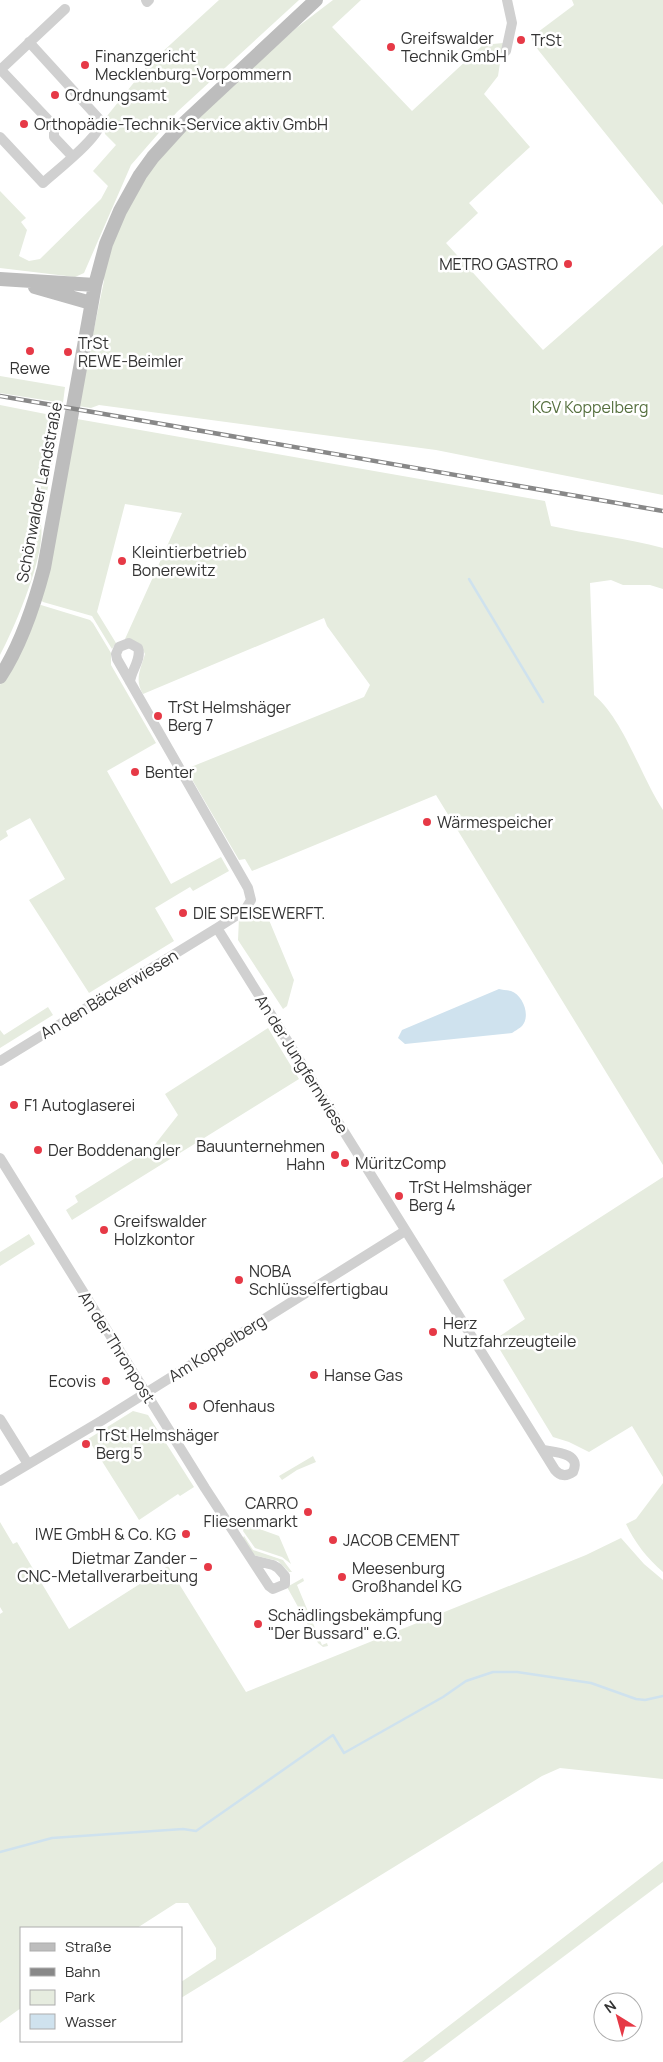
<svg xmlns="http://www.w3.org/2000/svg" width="663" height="2062" font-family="Manrope,sans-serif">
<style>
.green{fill:#e6ecdf}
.water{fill:#cfe2ee}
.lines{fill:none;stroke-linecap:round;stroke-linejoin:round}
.stream{stroke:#cfe2ee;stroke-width:2.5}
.street{stroke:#d0d0d0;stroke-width:10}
.secondary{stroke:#bdbdbd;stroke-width:14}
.rail-casing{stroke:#888;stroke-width:4.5}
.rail{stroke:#fff;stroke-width:2.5;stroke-dasharray:8;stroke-linecap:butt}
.poi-dot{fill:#e63946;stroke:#fff;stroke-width:2}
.labels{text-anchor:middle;stroke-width:5;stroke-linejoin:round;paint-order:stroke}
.poi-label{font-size:16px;fill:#333;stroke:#fff;text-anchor:start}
.park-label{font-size:16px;fill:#56703f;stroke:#fff}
.street-label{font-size:16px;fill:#333;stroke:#fff}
</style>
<rect width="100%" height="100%" fill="#fff"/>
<path class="green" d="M 219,0 L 299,0 L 177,112 L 131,165 L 84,273 L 75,277 L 0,268 L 0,191 L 26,218 L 21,222 L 27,230 L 19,256 L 29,261 L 40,259 L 101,199 L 108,186 L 93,171 L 116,145 L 105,134 L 103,121 L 148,65 Z
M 333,0 L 361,0 L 332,27 L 412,111 L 483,45 L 503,43 L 498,76 L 484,94 L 530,147 L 469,203 L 478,213 L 446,243 L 543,350 L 663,245 L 663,495 L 436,450 L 99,405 L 91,408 L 78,406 L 104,281 L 103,270 L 109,250 L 135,191 L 157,161 L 183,131 L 295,29 Z
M 572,0 L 663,0 L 663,205 L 535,46 L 532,39 L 534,35 L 574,5 Z
M 0,376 L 65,387 L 63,403 L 0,393 Z
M 0,405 L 61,417 L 41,525 C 46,554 14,629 0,655 Z
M 77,419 L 545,501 L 551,526 C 588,534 626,538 663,548 L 663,589 L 650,585 L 623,585 L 611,580 L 590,583 L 594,695 C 624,720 641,777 663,810 L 663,1165 L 436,795 L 252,871 L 245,859 L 239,860 L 186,769 L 364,697 L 370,685 L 327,626 L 324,618 L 143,694 C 134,680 141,668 145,654 L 140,644 L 125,639 L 182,513 L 125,504 L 97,612 L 116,643 L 112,649 L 92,616 L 43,602 L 40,599 Z
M 41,605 L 90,620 L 93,623 L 111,653 L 111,665 L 156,743 L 107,771 L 171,884 L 221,857 L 229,871 L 193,891 L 190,887 L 155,908 L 174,941 L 89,993 L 29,900 L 65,879 L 30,818 L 6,831 L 8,836 L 0,841 L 0,685 L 37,606 Z
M 253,909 L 258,909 L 269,920 L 294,980 L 287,1006 L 283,1009 L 238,940 L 239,918 Z
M 48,1007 L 53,1015 L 0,1048 L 0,1030 L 4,1035 Z
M 268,1028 L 299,1079 L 72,1220 L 66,1210 L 78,1202 L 75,1196 L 153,1147 L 178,1115 L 165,1094 Z
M 663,1177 L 663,1477 L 632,1426 L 589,1452 L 569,1442 L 553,1437 L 494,1340 L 525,1319 L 503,1280 Z
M 29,1234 L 35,1244 L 0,1266 L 0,1252 Z
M 133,1411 L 148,1415 L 194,1487 L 180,1496 L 178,1494 L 139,1520 L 88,1439 Z
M 313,1456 L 316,1462 L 297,1470 L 282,1480 L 279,1476 Z
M 663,1483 L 663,1572 C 647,1558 635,1543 626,1524 L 636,1519 Z
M 250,1517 L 254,1519 L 254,1527 L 279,1536 L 291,1564 L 282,1557 L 255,1548 L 243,1531 L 247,1519 Z
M 0,1522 L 13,1544 L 17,1542 L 69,1629 L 168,1566 L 246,1692 L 586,1555 L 621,1538 L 644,1564 L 663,1580 L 663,1779 L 560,1768 L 542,1776 L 181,1998 L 181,1982 L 216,1959 L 216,1948 L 188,1903 L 176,1903 L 137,1928 L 21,1928 L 21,2008 L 0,2023 L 0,1614 L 3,1612 L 0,1607 Z
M 244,1536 L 253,1550 L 283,1560 L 292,1572 L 289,1572 L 278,1561 L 253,1555 L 242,1540 Z
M 303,1578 L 304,1581 L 297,1585 L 322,1645 L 327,1643 L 328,1646 L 323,1647 L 318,1643 L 287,1587 Z
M 663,1861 L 663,1882 L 423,2062 L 402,2062 Z"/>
<path class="water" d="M 499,989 C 502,990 507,990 511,991 C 523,995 531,1016 522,1026 C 520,1028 515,1031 512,1033 L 405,1044 L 398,1038 L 402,1030 Z"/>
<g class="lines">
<path class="stream" d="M 469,579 L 543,702
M 0,1852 L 52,1838 L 183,1829 L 196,1831 L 333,1735 L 344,1753 L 443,1697 L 466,1681 L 493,1672 L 517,1672 L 591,1683 L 636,1699 L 645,1700 L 663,1696"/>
<path class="street" d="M 146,0 L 147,2 L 149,0
M 506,51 L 512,23 L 507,0
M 0,69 L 54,126 L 54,137 L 72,156
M 0,70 L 65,9
M 0,137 L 43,183 C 56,171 101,137 101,121 L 29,42
M 217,928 L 555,1470 C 560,1476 566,1477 573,1472 C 582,1453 555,1452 543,1450
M 0,1061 L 217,928 L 245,910 L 251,900 L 248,888 L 117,659 L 116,654 L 119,647 L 129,643 L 138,648 C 142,659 131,670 130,682
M 0,1158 L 205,1488 L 269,1586 L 273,1589 L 285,1584 L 285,1576 L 278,1568 L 273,1565 L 252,1560
M 0,1419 L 28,1464
M 0,1481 L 101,1421 L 405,1231"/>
<path class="secondary" d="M 0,279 L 95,285
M 35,287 L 91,303
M 0,677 C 21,645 34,606 44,568 L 95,285 L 106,244 L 120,211 L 140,175 L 153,157 L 182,125 L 316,0"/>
<g class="rail-casing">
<path id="rail" d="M 0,396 L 663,511"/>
</g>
<use href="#rail" class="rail"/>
</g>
<g class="poi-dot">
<circle cx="521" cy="40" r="5"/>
<circle cx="391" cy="47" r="5"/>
<circle cx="85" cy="65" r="5"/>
<circle cx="55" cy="95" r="5"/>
<circle cx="24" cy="124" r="5"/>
<circle cx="568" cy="264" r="5"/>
<circle cx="30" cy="351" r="5"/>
<circle cx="68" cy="352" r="5"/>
<circle cx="122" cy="561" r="5"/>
<circle cx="158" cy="716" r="5"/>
<circle cx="135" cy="772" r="5"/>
<circle cx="427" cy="822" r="5"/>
<circle cx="183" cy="913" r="5"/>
<circle cx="14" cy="1105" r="5"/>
<circle cx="38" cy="1150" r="5"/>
<circle cx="335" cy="1155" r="5"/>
<circle cx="345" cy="1163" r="5"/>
<circle cx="399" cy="1196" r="5"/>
<circle cx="104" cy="1230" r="5"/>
<circle cx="239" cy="1280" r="5"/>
<circle cx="433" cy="1332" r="5"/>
<circle cx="314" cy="1375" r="5"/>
<circle cx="106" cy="1381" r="5"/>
<circle cx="193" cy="1406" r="5"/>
<circle cx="86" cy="1444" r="5"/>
<circle cx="308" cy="1512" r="5"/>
<circle cx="186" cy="1534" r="5"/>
<circle cx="333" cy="1540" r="5"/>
<circle cx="208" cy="1567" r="5"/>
<circle cx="342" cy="1577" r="5"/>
<circle cx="258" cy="1624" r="5"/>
</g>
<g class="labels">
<g class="poi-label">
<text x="401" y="44">Greifswalder<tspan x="401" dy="18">Technik GmbH</tspan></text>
<text x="531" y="46">TrSt</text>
<text x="95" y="62">Finanzgericht<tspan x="95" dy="18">Mecklenburg-Vorpommern</tspan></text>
<text x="65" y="101">Ordnungsamt</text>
<text x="34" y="130">Orthopädie-Technik-Service aktiv GmbH</text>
<text x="558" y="270" text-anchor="end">METRO GASTRO</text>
<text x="78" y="349">TrSt<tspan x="78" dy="18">REWE-Beimler</tspan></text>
<text x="30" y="374" text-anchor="middle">Rewe</text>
<text x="132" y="558">Kleintierbetrieb<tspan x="132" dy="18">Bonerewitz</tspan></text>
<text x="168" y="713">TrSt Helmshäger<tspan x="168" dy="18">Berg 7</tspan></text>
<text x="145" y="778">Benter</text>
<text x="437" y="828">Wärmespeicher</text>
<text x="193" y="919">DIE SPEISEWERFT.</text>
<text x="24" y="1111">F1 Autoglaserei</text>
<text x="325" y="1152" text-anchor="end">Bauunternehmen<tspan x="325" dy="18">Hahn</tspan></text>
<text x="48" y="1156">Der Boddenangler</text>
<text x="355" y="1169">MüritzComp</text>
<text x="409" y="1193">TrSt Helmshäger<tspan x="409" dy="18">Berg 4</tspan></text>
<text x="114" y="1227">Greifswalder<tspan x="114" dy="18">Holzkontor</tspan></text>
<text x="249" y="1277">NOBA<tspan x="249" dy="18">Schlüsselfertigbau</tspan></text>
<text x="443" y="1329">Herz<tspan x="443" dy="18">Nutzfahrzeugteile</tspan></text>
<text x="324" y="1381">Hanse Gas</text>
<text x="96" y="1387" text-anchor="end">Ecovis</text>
<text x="203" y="1412">Ofenhaus</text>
<text x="96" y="1441">TrSt Helmshäger<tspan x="96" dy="18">Berg 5</tspan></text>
<text x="298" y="1509" text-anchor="end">CARRO<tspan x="298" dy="18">Fliesenmarkt</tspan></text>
<text x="176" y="1540" text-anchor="end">IWE GmbH &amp; Co. KG</text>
<text x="343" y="1546">JACOB CEMENT</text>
<text x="198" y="1564" text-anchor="end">Dietmar Zander –<tspan x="198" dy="18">CNC-Metallverarbeitung</tspan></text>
<text x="352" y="1574">Meesenburg<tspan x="352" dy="18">Großhandel KG</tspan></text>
<text x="268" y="1621">Schädlingsbekämpfung<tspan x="268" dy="18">"Der Bussard" e.G.</tspan></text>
</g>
<g class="park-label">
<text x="590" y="413">KGV Koppelberg</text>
</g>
<g class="street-label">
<text transform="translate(39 492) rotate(-79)" y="6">Schönwalder Landstraße</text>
<text transform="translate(109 994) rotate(-31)" y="6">An den Bäckerwiesen</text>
<text transform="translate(302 1064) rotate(58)" y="6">An der Jungfernwiese</text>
<text transform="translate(117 1347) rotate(58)" y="6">An der Thronpost</text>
<text transform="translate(217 1348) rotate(-32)" y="6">Am Koppelberg</text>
</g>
</g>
<rect x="20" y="1927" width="162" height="115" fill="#ffffff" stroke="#adadad"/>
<rect x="30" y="1943" width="25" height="8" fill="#bdbdbd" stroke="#adadad"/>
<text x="65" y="1952" font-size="15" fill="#333333">Straße</text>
<rect x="30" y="1968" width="25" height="8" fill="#888888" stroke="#adadad"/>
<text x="65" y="1977" font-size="15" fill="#333333">Bahn</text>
<rect x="30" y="1990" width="25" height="15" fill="#e6ecdf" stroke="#adadad"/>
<text x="65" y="2002" font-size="15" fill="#333333">Park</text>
<rect x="30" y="2014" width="25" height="15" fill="#cfe2ee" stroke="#adadad"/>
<text x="65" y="2027" font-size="15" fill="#333333">Wasser</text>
<g transform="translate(618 2017) rotate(323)"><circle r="24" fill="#ffffff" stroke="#adadad"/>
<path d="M0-4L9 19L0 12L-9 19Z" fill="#e63946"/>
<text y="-8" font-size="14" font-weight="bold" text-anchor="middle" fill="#333333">N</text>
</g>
</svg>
